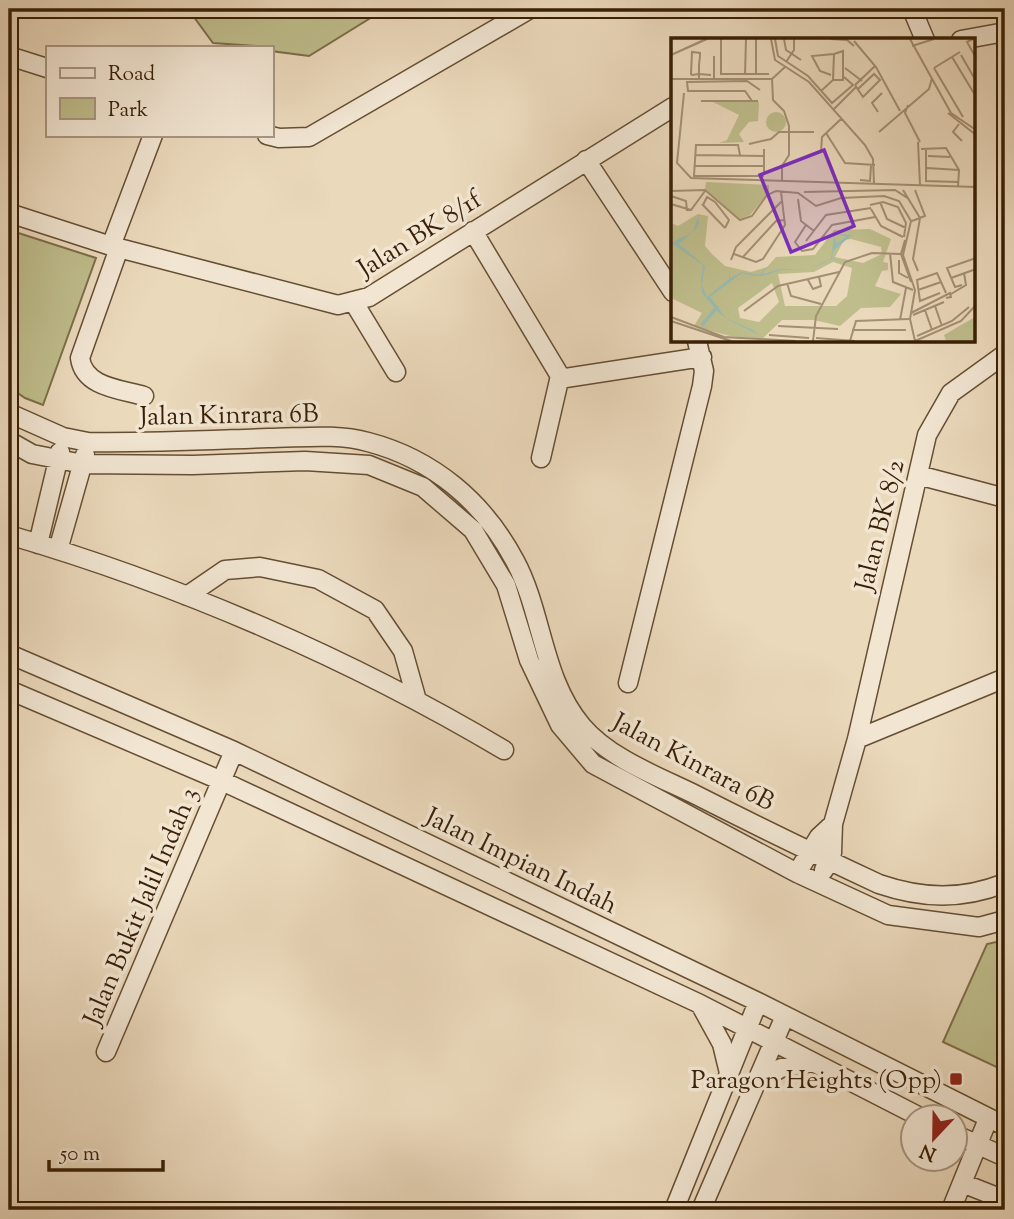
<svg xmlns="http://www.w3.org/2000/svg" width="1014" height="1219" font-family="'Sorts Mill Goudy',serif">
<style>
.green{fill:#bfbd8c;stroke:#7c6e48;stroke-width:2}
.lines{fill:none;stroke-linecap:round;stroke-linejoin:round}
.minor-casing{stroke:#664e33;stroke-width:21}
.minor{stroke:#f2e6d3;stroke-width:18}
.poi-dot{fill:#8f2418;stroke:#f2e6d3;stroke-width:2.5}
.labels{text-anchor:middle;stroke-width:7;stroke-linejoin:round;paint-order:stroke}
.street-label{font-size:26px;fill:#391f05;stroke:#f2e6d3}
.poi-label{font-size:26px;fill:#391f05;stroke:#f2e6d3;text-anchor:end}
.inset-river{fill:none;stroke:#98bab1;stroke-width:3.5}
.inset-road{fill:none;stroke:#a48f73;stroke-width:2}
.view{fill:#7b2cbf;fill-opacity:0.15;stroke:#7b2cbf;stroke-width:3.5}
.inset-edge{fill:none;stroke:#391f05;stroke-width:3.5}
</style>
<rect width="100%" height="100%" fill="#ebd9bc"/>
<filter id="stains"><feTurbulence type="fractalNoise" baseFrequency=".00286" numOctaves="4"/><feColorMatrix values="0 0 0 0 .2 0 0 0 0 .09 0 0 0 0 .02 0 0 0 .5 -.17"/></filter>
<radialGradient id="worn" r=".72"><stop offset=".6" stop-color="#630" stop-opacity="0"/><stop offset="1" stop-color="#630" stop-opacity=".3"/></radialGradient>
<path class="green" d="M 188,9 L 385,9 L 309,56 L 271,51 L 271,47 L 213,43 Z
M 9,230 L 96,258 L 43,405 L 25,398 L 9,387 Z
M 1005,940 L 1005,1071 L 943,1042 L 987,944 Z"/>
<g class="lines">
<g class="minor-casing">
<path id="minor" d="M 912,9 L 925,40
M 961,40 L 1005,32
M 9,56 L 47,68
M 267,135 L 279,138 L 309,137 L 530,9
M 586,160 L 673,292
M 9,213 L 111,246 L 338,305 L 369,297 L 673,107
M 473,231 L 560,376 L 541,458
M 111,246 L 153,135
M 119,248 L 80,358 C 84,387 119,389 144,396
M 353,301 L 396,372
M 559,379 L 702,357
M 9,413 L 63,437 L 88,442 C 148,443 208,440 268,438 C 300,438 336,433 368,442 C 433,459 484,502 515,561 C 543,613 542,679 582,726 C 609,758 657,776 694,794 C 755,825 817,855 879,884 C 923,899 962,900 1005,883
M 9,441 L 32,454 L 83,464 L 193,465 L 305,461 L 369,465 L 423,487 L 473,530 L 506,585 L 529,660 L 560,725 L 593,764 L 797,873 L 888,915 L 979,927 L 1005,920
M 918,475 L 1005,498
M 9,535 C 180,585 351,659 504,750
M 38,544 L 60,452
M 58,550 L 85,455
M 187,596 L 225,570 L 260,567 L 318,579 L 375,610 L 403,651 L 416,697
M 9,654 L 234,751 L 758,1002 L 1005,1126
M 628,683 L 702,386 L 704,371 L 697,341
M 9,690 L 222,781 L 700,1004 L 922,1118
M 857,739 L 1005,678
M 824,870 L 832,853 L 833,824 L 857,739 L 927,435 L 951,393 L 1005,354
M 797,873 L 819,837 L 833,824
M 700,1004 L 722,1044 L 729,1073
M 106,1052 L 234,751
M 758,1081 L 781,1068 L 812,1062
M 954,1134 L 1005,1157
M 962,1183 L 1005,1200
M 674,1210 L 758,1002
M 701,1210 L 785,1016
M 951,1210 L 988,1119"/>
</g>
<use href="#minor" class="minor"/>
</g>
<rect class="poi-dot" x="949" y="1072" width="14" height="14" rx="3.5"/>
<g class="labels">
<g class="street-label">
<text transform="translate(419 233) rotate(-32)" y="9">Jalan BK 8/1f</text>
<text transform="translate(229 414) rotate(-1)" y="9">Jalan Kinrara 6B</text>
<text transform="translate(879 525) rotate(-76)" y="9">Jalan BK 8/2</text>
<text transform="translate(694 761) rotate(28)" y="9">Jalan Kinrara 6B</text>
<text transform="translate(522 860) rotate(26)" y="9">Jalan Impian Indah</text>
<text transform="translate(140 906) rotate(-67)" y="9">Jalan Bukit Jalil Indah 3</text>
</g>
<g class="poi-label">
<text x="942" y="1088">Paragon Heights (Opp)</text>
</g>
</g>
<g transform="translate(671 38)">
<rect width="304" height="304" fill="#ebd9bc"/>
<path d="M 42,64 L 88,64 L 87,83 L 78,84 L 68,96 L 73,104 L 48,105 L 56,102 L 68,77 ZM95 84a10 10 0 1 1 20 0a10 10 0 1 1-20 0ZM 35,144 L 98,147 L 98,154 L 79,177 L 69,181 L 34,151 ZM 27,176 L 37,178 L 34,208 L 41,216 L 54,228 L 80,234 L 96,229 L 105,219 L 144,217 L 163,192 L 199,191 L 220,201 L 212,224 L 217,225 L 217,232 L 211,233 L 204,248 L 230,256 L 219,269 L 190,270 L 169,288 L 143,282 L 111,282 L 91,301 L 59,298 L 23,288 L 31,275 L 0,260 L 0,185 L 7,188 ZM 180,201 L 210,209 L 211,216 L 192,225 L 164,219 L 173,202 ZM 162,224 L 181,230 L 176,258 L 165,268 L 114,268 L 107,236 L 143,234 ZM 101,245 L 108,264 L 88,284 L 69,280 L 67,270 ZM 304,279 L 304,303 L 275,303 L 273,297 Z" fill="#bfbd8c" fill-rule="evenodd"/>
<path d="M 27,179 L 28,185 L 26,190 L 8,206 L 34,228 L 31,247 L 36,259 L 58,241 L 58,232 L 59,240 L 71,234 L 88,237 L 98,228 L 90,237 L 109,231 L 140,231 L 151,225 L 160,221 L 163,198 L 166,205 L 175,199 L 166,196 L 181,197 L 162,213 L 161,220 L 170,224 L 161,221 L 140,231 L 110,232 L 92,238 L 83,238 L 71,235 L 39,259 L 55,280 L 82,292 L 88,297 L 58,282 L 49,276 L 31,255 L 30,243 L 32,227 L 0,205 L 22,194 Z" fill="#98bab1"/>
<path class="inset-river" d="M 31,287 L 47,268"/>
<path class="inset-road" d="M 50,1 L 50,36 L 98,36M 85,1 L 85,36M 100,1 L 104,22 L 138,44 L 194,107 L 202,121 L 203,146M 104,1 L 107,18 L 137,38 L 161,65 L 182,47 L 173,39M 113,1 L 115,12 L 130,22M 160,1 L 176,2 L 183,8M 239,1 L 280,75 L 305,92M 302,1 L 296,4 L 305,20M 183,3 L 205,29 L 229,73M 241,8 L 263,1M 0,17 L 36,1M 0,17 L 35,1M 290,17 L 305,43M 281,19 L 304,57M 115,24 L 123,12 L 123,1M 174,30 L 191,43M 263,30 L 292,79M 263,30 L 289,14M 74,37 L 75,1M 160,37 L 149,33 L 141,18 L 163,16M 101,40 L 102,62 L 113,73 L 118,88 L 118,117 L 111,128 L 111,142M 0,41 L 101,41 L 114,29M 28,41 L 28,27 L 29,18 L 29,15 L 21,14 L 20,36 L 21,37 L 28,36 L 40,37M 43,41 L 43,18M 184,47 L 192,59 L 209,42 L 203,36 L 187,51M 184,47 L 204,28M 150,53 L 162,42 L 172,42 L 172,13 L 163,16 L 162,42M 13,55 L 6,125 L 20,140 L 305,149M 30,63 L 87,63M 81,63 L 74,53 L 17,53 L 16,44 L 76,43 L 89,52M 237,67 L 234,75 L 249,104M 162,72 L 185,49M 207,74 L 201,65 L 211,55M 277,75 L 305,97M 288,86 L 282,94 L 291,103M 208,94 L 258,51 L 261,40M 155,95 L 174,125 L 204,127M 247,104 L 249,147M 78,106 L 100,101 L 108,94 L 143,94M 250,111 L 275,110 L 288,132 L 287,149M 255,111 L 255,143 L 287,144M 150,113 L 151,99 L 170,81M 24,117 L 93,118M 69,117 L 67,107 L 25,107 L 23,138 L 93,138M 257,118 L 279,119M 23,128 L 93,128M 256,130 L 288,132M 93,137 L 93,111M 189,142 L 199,143 L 200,128M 232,152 L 249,180 L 242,221 L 247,233M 0,153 L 34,152 L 69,182 L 81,178 L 96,157 L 105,153 L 127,155 L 145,168 L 170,160 L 213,158 L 228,163 L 240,183 L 232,217 L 244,252 L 239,281 L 244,303M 133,154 L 224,152 L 238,161M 0,158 L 15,163 L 16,173M 127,161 L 130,183 L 143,193M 209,164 L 216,181 L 235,190M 0,166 L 20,172 L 34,153M 31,166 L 54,190M 32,167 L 36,159 L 44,164 L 58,182 L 54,190M 199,167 L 212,164 L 227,169 L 235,185 L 233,199M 200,171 L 210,188 L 232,199M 241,183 L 254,178 L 244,152M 135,187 L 124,204 L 131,213 L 142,211 L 161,187 L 204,179M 234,202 L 230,216 L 240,244M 135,203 L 155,177 L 200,170M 219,215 L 222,244 L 242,252M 63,216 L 85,224 L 92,221 L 114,187 L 110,154M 72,219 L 105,183 L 113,182M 60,222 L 65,209 L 111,163M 228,222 L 228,235 L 237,240M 280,240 L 305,231M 137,242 L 142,251 L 150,248 L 148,239M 116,245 L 120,258 L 150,266M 291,247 L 284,249 L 276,230 L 305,220M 247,252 L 270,244M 269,255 L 249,263 L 246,242 L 266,235 L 275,255M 280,256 L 295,247 L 293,235M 264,268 L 271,288M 254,272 L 261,292M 73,273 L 107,248 L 168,234M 240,275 L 279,255 L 280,259 L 275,260M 242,277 L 273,264M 0,279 L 53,299 L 125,303M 229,282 L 235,250M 0,283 L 60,303M 107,288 L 167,291M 181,292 L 235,292M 98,297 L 138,300M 246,298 L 281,283 L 298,269M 145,300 L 184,303M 142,303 L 145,278 L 174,224 L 201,215 L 230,216M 179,303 L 185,283 L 238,281M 244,303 L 290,283 L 305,267"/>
<path class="view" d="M 153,112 L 183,188 L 120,214 L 89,137 Z"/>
<rect width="304" height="304" class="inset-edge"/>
</g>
<rect width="1014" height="1219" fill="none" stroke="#ebd9bc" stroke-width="35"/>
<rect x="10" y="10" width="993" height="1198" fill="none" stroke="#391f05" stroke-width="3.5"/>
<rect x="18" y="18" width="979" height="1184" fill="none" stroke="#391f05" stroke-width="2"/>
<rect x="46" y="46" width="228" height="91" fill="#f2e6d3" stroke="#a89681" stroke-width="2"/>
<rect x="60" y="68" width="35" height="10" fill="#f2e6d3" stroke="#a89681" stroke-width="2"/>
<text x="108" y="80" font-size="21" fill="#391f05">Road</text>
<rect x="60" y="98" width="35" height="21" fill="#bfbd8c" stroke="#a89681" stroke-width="2"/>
<text x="108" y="116" font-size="21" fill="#391f05">Park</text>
<g transform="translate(934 1138) rotate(202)"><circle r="33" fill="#f2e6d3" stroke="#a89681" stroke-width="2"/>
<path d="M0-5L12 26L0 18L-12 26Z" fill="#8f2418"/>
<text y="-10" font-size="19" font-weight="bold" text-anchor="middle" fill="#391f05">N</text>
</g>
<path d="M49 1160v10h114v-10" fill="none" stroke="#391f05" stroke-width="3.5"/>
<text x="60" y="1160" font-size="21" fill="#391f05" stroke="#f2e6d3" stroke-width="5" paint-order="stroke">50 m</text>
<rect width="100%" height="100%" filter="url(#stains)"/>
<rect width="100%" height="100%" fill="url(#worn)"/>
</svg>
